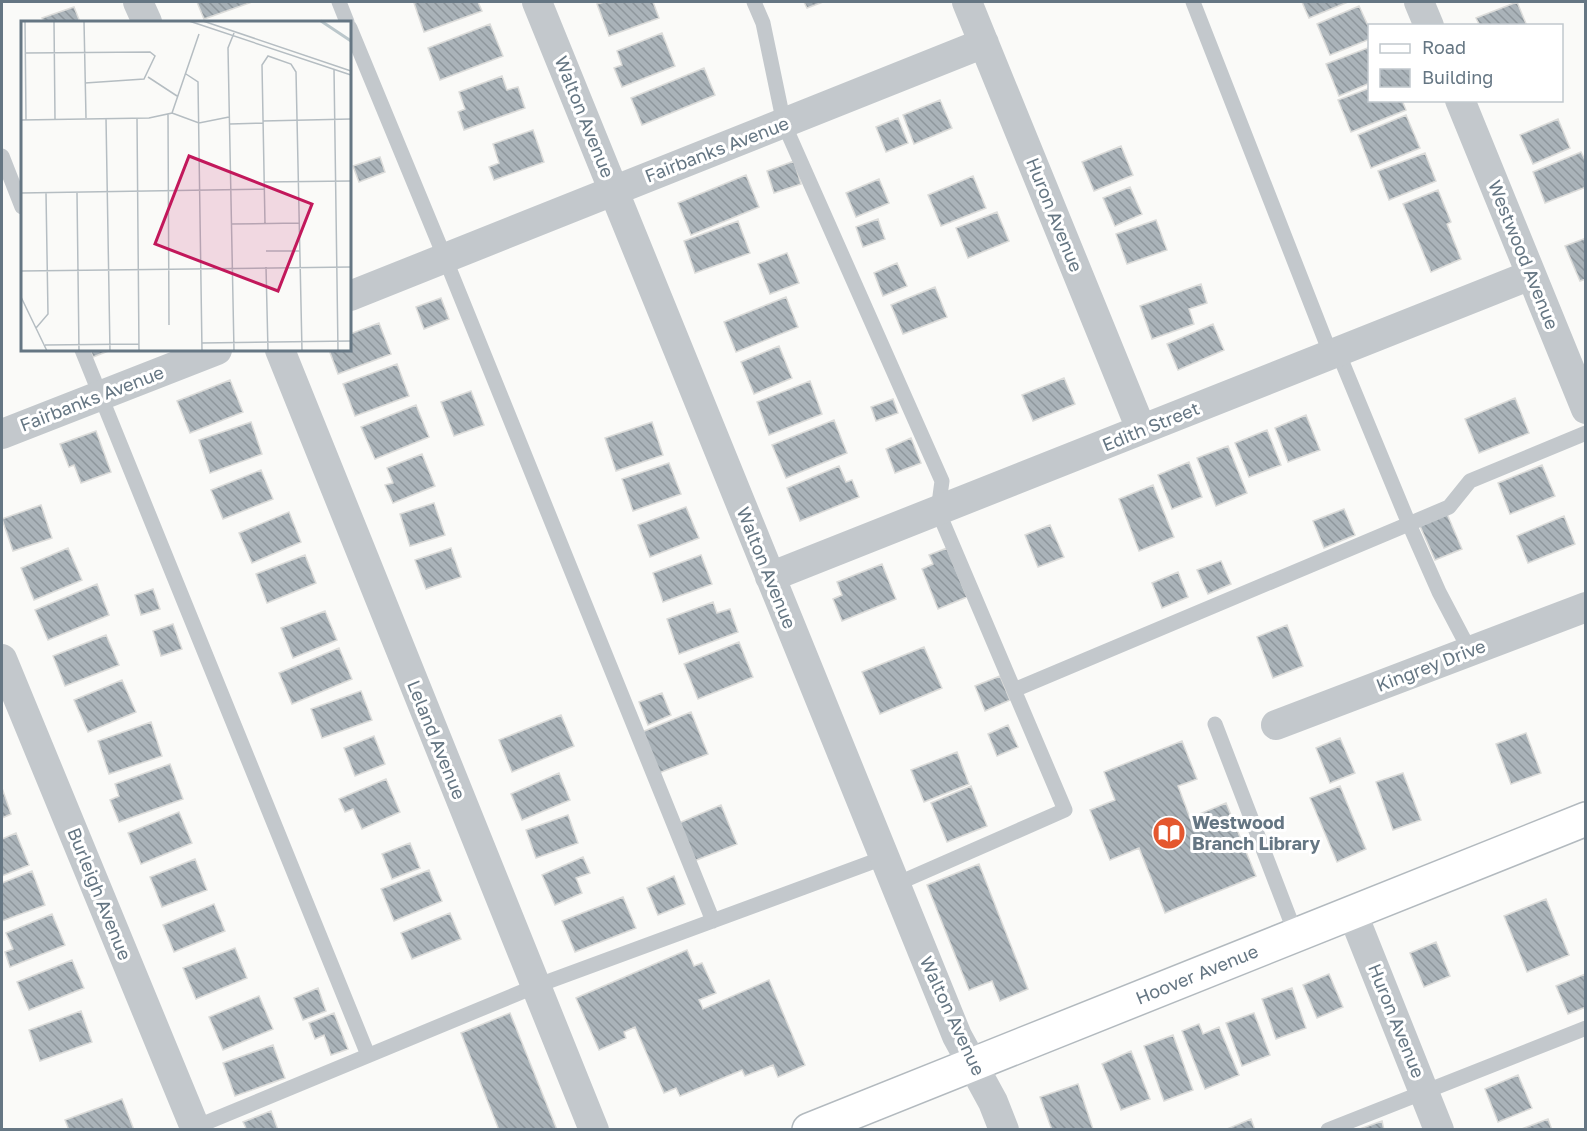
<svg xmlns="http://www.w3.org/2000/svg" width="1587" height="1131" font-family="'Golos Text',sans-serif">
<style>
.building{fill:url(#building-back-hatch);stroke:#dcdcda;stroke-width:1.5}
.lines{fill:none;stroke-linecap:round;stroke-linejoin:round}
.secondary-casing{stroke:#b3babf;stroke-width:36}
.lane{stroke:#c3c8cc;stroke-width:15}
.street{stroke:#c3c8cc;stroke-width:30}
.secondary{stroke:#fff;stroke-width:33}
.labels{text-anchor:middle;stroke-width:6;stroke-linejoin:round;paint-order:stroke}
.street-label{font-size:18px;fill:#657683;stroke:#fff}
.poi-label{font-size:18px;font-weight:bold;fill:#657683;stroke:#fff;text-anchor:start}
.inset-river{fill:none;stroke:#bbc7cb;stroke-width:3}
.inset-road{fill:none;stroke:#b5bdc2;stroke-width:1.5}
.view{fill:#c2185b;fill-opacity:0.15;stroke:#c2185b;stroke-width:3}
.inset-edge{fill:none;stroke:#657683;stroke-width:3}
</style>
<defs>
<pattern id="building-back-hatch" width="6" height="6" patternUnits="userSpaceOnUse" patternTransform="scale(1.5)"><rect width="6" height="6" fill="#aab3b9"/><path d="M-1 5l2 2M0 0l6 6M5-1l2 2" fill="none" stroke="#8e969c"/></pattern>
</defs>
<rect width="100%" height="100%" fill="#fafaf8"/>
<path class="building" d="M 197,2 L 252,2 L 204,19 Z
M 418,2 L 478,2 L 482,11 L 424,32 L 414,3 Z
M 604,2 L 653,2 L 659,18 L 609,36 L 597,4 Z
M 804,2 L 823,2 L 807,8 Z
M 1302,2 L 1348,2 L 1309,18 Z
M 1517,2 L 1527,26 L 1480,26 L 1476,18 Z
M 1359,6 L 1370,30 L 1370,39 L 1330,55 L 1317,24 Z
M 74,7 L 80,22 L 44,22 L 42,18 Z
M 490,24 L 503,56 L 440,80 L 428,48 Z
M 662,33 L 675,66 L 622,87 L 614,68 L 622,65 L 617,51 Z
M 1370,47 L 1370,83 L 1339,96 L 1326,64 Z
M 704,68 L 715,95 L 642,125 L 631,98 Z
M 502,76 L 507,90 L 518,87 L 525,108 L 464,130 L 458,112 L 465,109 L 459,92 Z
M 1370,88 L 1370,100 L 1402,100 L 1406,110 L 1351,132 L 1338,100 Z
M 940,100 L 952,128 L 914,144 L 903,115 Z
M 1406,115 L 1420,148 L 1371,168 L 1358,135 Z
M 898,118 L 908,143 L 886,152 L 876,127 Z
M 1558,119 L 1570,148 L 1533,164 L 1520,135 Z
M 533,130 L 544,162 L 494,180 L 489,167 L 499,163 L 493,144 Z
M 1121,146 L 1133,175 L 1094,191 L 1082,162 Z
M 1581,152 L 1586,162 L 1586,187 L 1545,203 L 1533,172 Z
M 1425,153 L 1436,181 L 1389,200 L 1378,171 Z
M 380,157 L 385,172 L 359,182 L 353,166 Z
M 794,161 L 801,184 L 774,193 L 767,171 Z
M 746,175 L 759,207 L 691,235 L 678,203 Z
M 973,176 L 986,208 L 941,226 L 928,195 Z
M 879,179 L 889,203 L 856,217 L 846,193 Z
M 1130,187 L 1142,214 L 1115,226 L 1103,198 Z
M 1438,190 L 1451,222 L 1447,224 L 1461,259 L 1431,272 L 1403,204 Z
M 997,212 L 1009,241 L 968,258 L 956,228 Z
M 878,219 L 885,239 L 863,247 L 856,227 Z
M 1156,220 L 1167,250 L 1127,264 L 1116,234 Z
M 738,221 L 750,253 L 695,273 L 684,241 Z
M 1586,238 L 1586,279 L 1580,281 L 1565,246 Z
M 787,253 L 799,283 L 770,294 L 758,264 Z
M 897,263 L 907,286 L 883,296 L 874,273 Z
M 1201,284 L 1207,303 L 1189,309 L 1194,324 L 1152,339 L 1140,306 Z
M 935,287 L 947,317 L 903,334 L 891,305 Z
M 786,297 L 798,327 L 736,352 L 724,322 Z
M 441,298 L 449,319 L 424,329 L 416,307 Z
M 379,323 L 391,354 L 338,374 L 329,350 L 350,350 L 350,334 Z
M 1213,324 L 1224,350 L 1178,370 L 1167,344 Z
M 779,346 L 792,378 L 754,394 L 741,362 Z
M 90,350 L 111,350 L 93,357 Z
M 397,364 L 409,396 L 355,416 L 343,384 Z
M 1064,378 L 1075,404 L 1033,421 L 1022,395 Z
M 230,380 L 243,412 L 190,433 L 177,401 Z
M 810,381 L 822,414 L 769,435 L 757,402 Z
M 471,391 L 484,425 L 454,436 L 441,402 Z
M 1515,398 L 1529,433 L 1479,453 L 1465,419 Z
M 893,399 L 898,413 L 876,421 L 871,407 Z
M 416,405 L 429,437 L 375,459 L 361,427 Z
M 1306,415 L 1320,450 L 1288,462 L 1275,428 Z
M 834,420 L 847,453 L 786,478 L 772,445 Z
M 251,422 L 262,454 L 210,473 L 199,440 Z
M 652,422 L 663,455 L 616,471 L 605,438 Z
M 1267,430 L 1281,465 L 1249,477 L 1235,443 Z
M 96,431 L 111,472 L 81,483 L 74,465 L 69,467 L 60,444 Z
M 911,438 L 921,463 L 895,473 L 886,449 Z
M 1228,446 L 1247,493 L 1216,506 L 1197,458 Z
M 422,454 L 435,486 L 393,503 L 385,485 L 393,483 L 387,468 Z
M 1189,462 L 1202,497 L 1172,509 L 1158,475 Z
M 669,463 L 681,494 L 633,511 L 622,479 Z
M 1542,465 L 1555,496 L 1510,514 L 1498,483 Z
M 839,466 L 846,482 L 852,480 L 859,497 L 800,521 L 787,488 Z
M 261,470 L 273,499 L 223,519 L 211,490 Z
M 1153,485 L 1174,537 L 1139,551 L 1119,499 Z
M 434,503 L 445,535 L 410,546 L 400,514 Z
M 41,505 L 52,538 L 13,551 L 2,519 Z
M 686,507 L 699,538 L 650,557 L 638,525 Z
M 1344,509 L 1355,535 L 1324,548 L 1313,521 Z
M 289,512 L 301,542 L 252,563 L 239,533 Z
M 1447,514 L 1462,549 L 1435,560 L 1420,526 Z
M 1564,516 L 1575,544 L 1528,563 L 1517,536 Z
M 1050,525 L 1064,557 L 1038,567 L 1025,535 Z
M 68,548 L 82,580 L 34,600 L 21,568 Z
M 451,548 L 461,577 L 426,589 L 415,560 Z
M 947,548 L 967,597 L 938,609 L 922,569 L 933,564 L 929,555 Z
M 305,555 L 316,583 L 267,603 L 256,574 Z
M 701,555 L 712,584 L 663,602 L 653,573 Z
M 1221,561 L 1231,584 L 1208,594 L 1197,570 Z
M 882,564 L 896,599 L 842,621 L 833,599 L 842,595 L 837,582 Z
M 1178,572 L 1188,597 L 1162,608 L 1152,583 Z
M 97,584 L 109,615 L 48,640 L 35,610 Z
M 153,589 L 160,609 L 141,615 L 135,595 Z
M 713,602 L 717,613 L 730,609 L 738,632 L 679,654 L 667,619 Z
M 325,611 L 337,640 L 293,658 L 281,628 Z
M 173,624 L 182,649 L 161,656 L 153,631 Z
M 1287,625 L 1303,666 L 1273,678 L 1257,637 Z
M 106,635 L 119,665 L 65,686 L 53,656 Z
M 739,642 L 753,677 L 698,699 L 684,664 Z
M 924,647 L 942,688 L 880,714 L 862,672 Z
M 339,648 L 352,679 L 292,704 L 279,673 Z
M 1000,676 L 1010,700 L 985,711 L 975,686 Z
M 122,680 L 136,712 L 88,732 L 74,700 Z
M 361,691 L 372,720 L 322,738 L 311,709 Z
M 662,693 L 671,715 L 648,725 L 639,702 Z
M 691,712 L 708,754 L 659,773 L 642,732 Z
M 561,715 L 574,746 L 512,772 L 499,740 Z
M 151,722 L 162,756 L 109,774 L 98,741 Z
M 1008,725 L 1018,747 L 997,756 L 988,734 Z
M 1526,733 L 1541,773 L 1511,784 L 1496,744 Z
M 374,736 L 385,764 L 355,776 L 344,748 Z
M 1340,738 L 1355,773 L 1330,783 L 1316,748 Z
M 1182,741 L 1197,779 L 1178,786 L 1190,818 L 1226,803 L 1256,876 L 1165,913 L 1139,848 L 1110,860 L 1090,810 L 1115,800 L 1104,772 Z
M 957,752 L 969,784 L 924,802 L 911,770 Z
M 170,764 L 183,799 L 119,822 L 110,800 L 119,796 L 115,784 Z
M 559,773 L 570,800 L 522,820 L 511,794 Z
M 1403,773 L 1421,820 L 1393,830 L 1376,782 Z
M 386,779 L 400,812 L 362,829 L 353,809 L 345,812 L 339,799 Z
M 971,786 L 987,826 L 947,842 L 931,803 Z
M 1340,786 L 1366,849 L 1337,862 L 1310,798 Z
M 2,788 L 11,814 L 2,818 Z
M 721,805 L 737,844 L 694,861 L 679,823 Z
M 179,812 L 192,843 L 141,864 L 128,833 Z
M 568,815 L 578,843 L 536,858 L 526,830 Z
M 16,833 L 29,865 L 2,876 L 2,839 Z
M 410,843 L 420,868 L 392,879 L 382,854 Z
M 583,857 L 590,873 L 576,878 L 582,893 L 555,905 L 542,875 Z
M 195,859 L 207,890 L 162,907 L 150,877 Z
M 979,864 L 1028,989 L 1000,1001 L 992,981 L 969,990 L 927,885 Z
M 429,870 L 442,901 L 394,921 L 381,889 Z
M 32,871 L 45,905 L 2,921 L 2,883 Z
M 674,876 L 685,904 L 658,915 L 647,888 Z
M 623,897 L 636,928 L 575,952 L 562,921 Z
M 1546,899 L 1569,955 L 1527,972 L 1504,916 Z
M 214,904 L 225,931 L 174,952 L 163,925 Z
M 450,913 L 461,939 L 412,959 L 401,933 Z
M 52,914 L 65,945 L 10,967 L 5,952 L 13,949 L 6,933 Z
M 1436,942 L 1450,976 L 1424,987 L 1410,953 Z
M 235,948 L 247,978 L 196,999 L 183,968 Z
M 687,950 L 694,966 L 702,963 L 716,993 L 699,1000 L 703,1009 L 769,980 L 805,1065 L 778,1077 L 773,1065 L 745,1076 L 742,1070 L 680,1096 L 676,1088 L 664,1093 L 635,1027 L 624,1032 L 626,1038 L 599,1050 L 576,998 Z
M 72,960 L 84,988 L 29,1010 L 17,982 Z
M 1329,974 L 1343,1007 L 1317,1018 L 1303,985 Z
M 1585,974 L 1586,1007 L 1568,1014 L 1556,986 Z
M 318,988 L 326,1011 L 303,1020 L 294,998 Z
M 1292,988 L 1306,1028 L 1276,1039 L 1262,999 Z
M 259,996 L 273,1029 L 223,1050 L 209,1017 Z
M 81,1011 L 92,1042 L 40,1061 L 29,1030 Z
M 334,1013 L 348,1049 L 331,1055 L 324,1035 L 315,1039 L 309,1023 Z
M 510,1013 L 557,1130 L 499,1130 L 480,1082 L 461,1033 Z
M 1254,1013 L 1270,1055 L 1242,1066 L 1226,1023 Z
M 1199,1024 L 1203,1034 L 1219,1027 L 1239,1075 L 1205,1089 L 1182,1031 Z
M 1173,1035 L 1193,1090 L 1164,1101 L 1144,1046 Z
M 273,1045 L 285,1078 L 235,1096 L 223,1063 Z
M 1131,1051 L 1150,1099 L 1121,1110 L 1102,1064 Z
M 1518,1075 L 1532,1108 L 1498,1122 L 1485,1089 Z
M 1078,1084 L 1093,1129 L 1052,1130 L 1040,1097 Z
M 122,1099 L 134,1130 L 69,1130 L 65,1120 Z
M 271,1111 L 278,1130 L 247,1130 L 243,1122 Z
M 1251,1119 L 1255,1130 L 1228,1130 L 1227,1129 Z
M 1548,1119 L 1552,1130 L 1519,1130 Z
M 1382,1121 L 1384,1130 L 1357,1130 Z"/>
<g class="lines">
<g class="secondary-casing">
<path id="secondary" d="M 809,1130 L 1586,819"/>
</g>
<path class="lane" d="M 339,2 L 347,22
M 754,2 L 763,23 L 784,124 L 942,481 L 938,511 L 1065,810 L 894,885
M 1193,2 L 1331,355
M 350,28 L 445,258 L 713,921
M 2,156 L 22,207
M 82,350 L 368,1055
M 1338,352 L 1409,524 L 1439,592 L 1470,651
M 1014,690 L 1449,507 L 1470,481 L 1586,433
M 1215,724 L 1296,935
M 191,1129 L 536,986 L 883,858
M 1328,1130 L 1586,1028"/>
<path class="street" d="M 138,2 L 147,22
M 537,2 L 957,1036 L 993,1102 L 1004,1130
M 967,2 L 1141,429
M 1419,2 L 1429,26
M 1460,100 L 1586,409
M 350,296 L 984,43
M 280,350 L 594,1130
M 2,434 L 217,350
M 770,577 L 1531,275
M 2,659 L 196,1130
M 1276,725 L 1586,607
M 1352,912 L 1439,1130"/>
<use href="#secondary" class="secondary"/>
</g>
<defs>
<g id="library-disc" transform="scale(1.725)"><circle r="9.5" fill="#e4572e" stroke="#fff"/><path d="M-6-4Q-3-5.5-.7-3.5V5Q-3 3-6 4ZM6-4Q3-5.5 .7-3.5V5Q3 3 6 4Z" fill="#fff"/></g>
</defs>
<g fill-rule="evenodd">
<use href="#library-disc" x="1169" y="833"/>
</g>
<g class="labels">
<g class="street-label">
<text transform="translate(584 117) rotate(68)" y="6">Walton Avenue</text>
<text transform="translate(717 150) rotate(-21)" y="6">Fairbanks Avenue</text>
<text transform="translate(1054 215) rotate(68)" y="6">Huron Avenue</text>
<text transform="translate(1523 255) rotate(68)" y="6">Westwood Avenue</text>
<text transform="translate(92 399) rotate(-21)" y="6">Fairbanks Avenue</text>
<text transform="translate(1151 427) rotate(-22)" y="6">Edith Street</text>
<text transform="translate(766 568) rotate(68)" y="6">Walton Avenue</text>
<text transform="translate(1431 666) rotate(-21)" y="6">Kingrey Drive</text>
<text transform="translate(436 740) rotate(68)" y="6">Leland Avenue</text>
<text transform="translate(99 894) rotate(68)" y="6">Burleigh Avenue</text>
<text transform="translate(1197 975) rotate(-22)" y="6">Hoover Avenue</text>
<text transform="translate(952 1016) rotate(65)" y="6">Walton Avenue</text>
<text transform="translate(1396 1021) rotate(68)" y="6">Huron Avenue</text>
</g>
<g class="poi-label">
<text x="1192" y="829">Westwood<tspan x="1192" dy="21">Branch Library</tspan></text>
</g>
</g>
<g transform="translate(21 21)">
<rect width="330" height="330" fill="#fafaf8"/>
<path class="inset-river" d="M 300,0 L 330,20"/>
<path class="inset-road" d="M 4,0 L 5,99M 33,0 L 34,98M 63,0 L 65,97M 168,0 L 330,54M 182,0 L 330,50M 213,12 L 207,27 L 213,330M 4,32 L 129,31 L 134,35 L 123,58 L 64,62M 313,48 L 317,330M 165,53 L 177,61 L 181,330M 127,56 L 156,75M 151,92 L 178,102 L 208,96M 147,93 L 148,304M 85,97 L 89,330M 116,97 L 118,330M 0,99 L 128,97 L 151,92 L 178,13M 242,100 L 330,98M 209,103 L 242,102M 243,161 L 330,160M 0,172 L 243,168M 56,172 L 58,330M 210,203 L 278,202M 244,203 L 241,44 L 247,35 L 270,43 L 275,51 L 281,330M 245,230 L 279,230M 245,246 L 247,330M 0,250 L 330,246M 0,276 L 26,330M 15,307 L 27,293 L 25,172M 181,322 L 330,320M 24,324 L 118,323"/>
<path class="view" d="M 168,135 L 291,183 L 257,270 L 134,223 Z"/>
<rect width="330" height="330" class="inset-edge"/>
</g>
<rect width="1587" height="1131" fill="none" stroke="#657683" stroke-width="6"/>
<rect x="1368" y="24" width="195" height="78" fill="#ffffff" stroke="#c1c8cd" stroke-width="1.5"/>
<rect x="1380" y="44" width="30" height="9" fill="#ffffff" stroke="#c1c8cd" stroke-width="1.5"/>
<text x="1422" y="54" font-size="18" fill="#657683">Road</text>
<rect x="1380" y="69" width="30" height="18" fill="url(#building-back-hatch)" stroke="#c1c8cd" stroke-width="1.5"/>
<text x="1422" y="84" font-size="18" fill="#657683">Building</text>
</svg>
